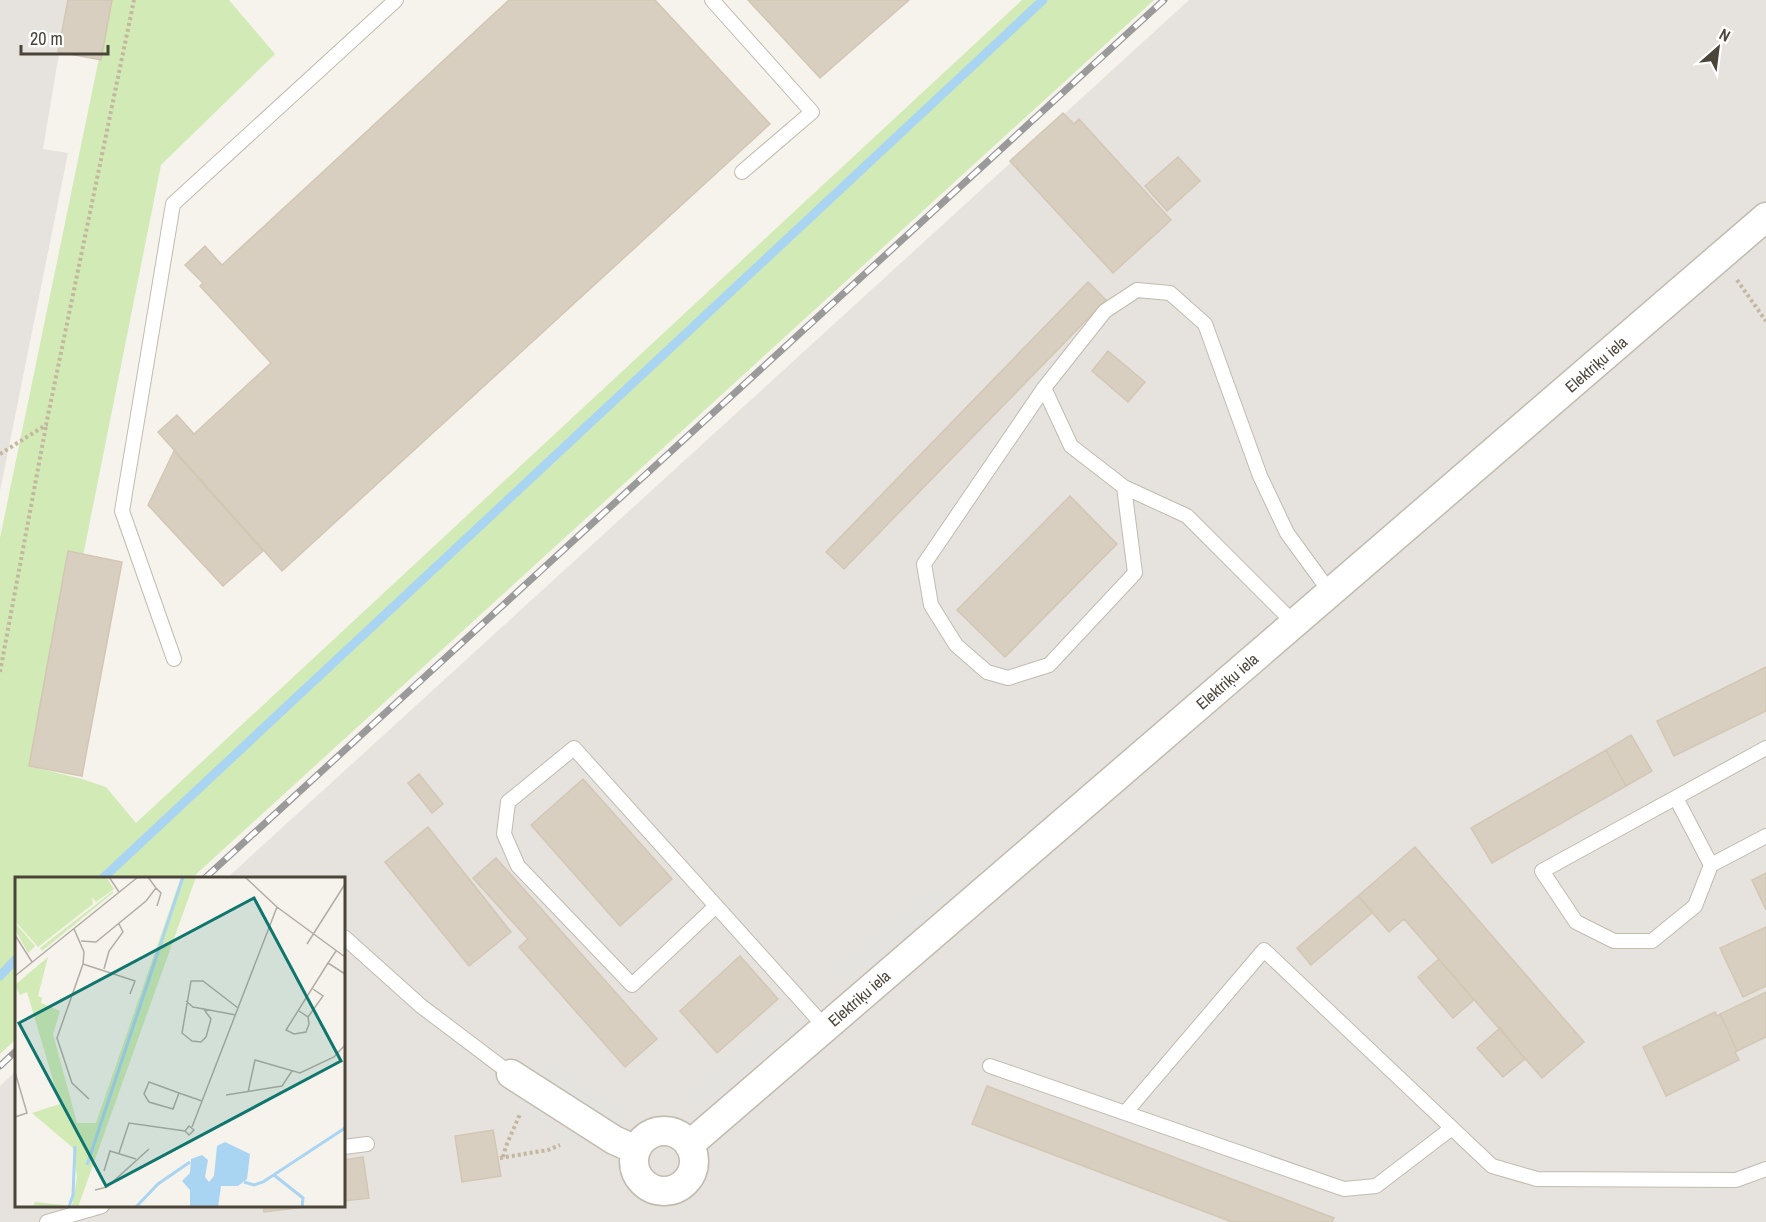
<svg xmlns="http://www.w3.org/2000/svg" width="1766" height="1222" font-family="'Archivo Narrow',sans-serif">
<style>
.industrial{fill:#e6e2dd}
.green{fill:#d2eab5}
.parking{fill:#e5e3e0}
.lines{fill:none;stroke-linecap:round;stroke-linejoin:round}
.stream{stroke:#a9d4f2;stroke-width:9}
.building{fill:#d8cfc1;stroke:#d3c7b4;stroke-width:1.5}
.service-casing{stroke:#c2bbae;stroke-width:16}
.minor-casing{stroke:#c2bbae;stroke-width:31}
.path{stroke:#c4b79f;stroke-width:4;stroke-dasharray:3 3;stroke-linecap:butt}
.service{stroke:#fff;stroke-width:14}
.minor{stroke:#fff;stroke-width:28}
.rail-casing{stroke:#9a9a9a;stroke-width:7}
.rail{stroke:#fff;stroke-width:4.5;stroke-dasharray:14;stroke-linecap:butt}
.labels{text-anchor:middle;stroke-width:4.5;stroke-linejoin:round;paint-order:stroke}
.street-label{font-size:16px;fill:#4b4439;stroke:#fff}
.inset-river{fill:none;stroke:#a9d4f2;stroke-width:3}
.inset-road{fill:none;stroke:#b2ada4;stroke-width:1.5}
.view{fill:#0f766e;fill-opacity:0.15;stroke:#0f766e;stroke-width:3}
.inset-edge{fill:none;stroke:#4b4439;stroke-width:3}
</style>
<rect width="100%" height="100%" fill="#f6f3ec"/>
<path class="industrial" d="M 0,0 L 68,0 L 43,149 L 68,153 L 0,491 Z
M 1189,0 L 1766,0 L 1766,1222 L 0,1222 L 0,1086 L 16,1071 L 16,1206 L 344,1206 L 344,878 L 227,878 Z"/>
<path class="green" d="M 111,0 L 229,0 L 275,54 L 161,165 L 83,556 L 29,766 L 82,779 L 106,787 L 136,823 L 1022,0 L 1154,0 L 192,878 L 16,878 L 16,1039 L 0,1054 L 0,538 Z"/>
<path class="parking" d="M 925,889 L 954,894 L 851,981 L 825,974 Z
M 787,1007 L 802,1024 L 701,1111 L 686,1093 Z
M 545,1053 L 585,1085 L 601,1096 L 626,1107 L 621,1126 L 597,1118 L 530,1072 Z
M 521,1100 L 581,1139 L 565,1143 L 520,1111 Z"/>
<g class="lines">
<path class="stream" d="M 103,878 L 1043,0
M 0,976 L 16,959"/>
</g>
<path class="building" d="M 68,0 L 112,0 L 101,60 L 58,52 Z
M 509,0 L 655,0 L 770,124 L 282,571 L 158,432 L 177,415 L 194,434 L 271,363 L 200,286 L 203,283 L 185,265 L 205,246 L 222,265 Z
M 748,0 L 909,0 L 820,78 Z
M 1063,113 L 1074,124 L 1079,119 L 1171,220 L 1113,273 L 1010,161 Z
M 1178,157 L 1200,181 L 1167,211 L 1145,186 Z
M 1088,282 L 1106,300 L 844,569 L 826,552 Z
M 1108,351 L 1145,382 L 1128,402 L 1092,371 Z
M 174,451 L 263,551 L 223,586 L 148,505 Z
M 1070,496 L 1117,544 L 1005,657 L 957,610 Z
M 68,551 L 122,562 L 82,776 L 29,766 Z
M 1766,667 L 1766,711 L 1674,756 L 1657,721 Z
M 1631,735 L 1652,771 L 1626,786 L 1606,750 Z
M 1606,750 L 1626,786 L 1492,863 L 1471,828 Z
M 419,774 L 443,804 L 432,813 L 408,783 Z
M 583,779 L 672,879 L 620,926 L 531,825 Z
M 428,827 L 511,932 L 469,966 L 385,862 Z
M 1415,847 L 1584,1042 L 1542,1078 L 1404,919 L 1389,932 L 1358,896 Z
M 496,858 L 657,1039 L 625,1067 L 519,947 L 528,939 L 473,878 Z
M 1766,873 L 1766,910 L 1752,880 Z
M 1358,896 L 1373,912 L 1311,965 L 1297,948 Z
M 1766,927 L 1766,986 L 1743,997 L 1720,948 Z
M 740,956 L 778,999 L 717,1053 L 680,1011 Z
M 1439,959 L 1474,1000 L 1453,1018 L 1418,977 Z
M 1766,992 L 1766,1037 L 1737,1051 L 1720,1014 Z
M 1715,1012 L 1717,1016 L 1720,1014 L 1737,1051 L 1735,1052 L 1739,1060 L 1666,1096 L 1643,1047 Z
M 1500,1028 L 1525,1059 L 1503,1077 L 1477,1048 Z
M 987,1086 L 1334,1218 L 1332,1222 L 1232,1222 L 972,1124 Z
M 493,1130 L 501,1176 L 462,1182 L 455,1136 Z
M 363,1157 L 369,1198 L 344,1201 L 344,1160 Z
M 263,1206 L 313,1206 L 264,1212 Z"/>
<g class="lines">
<g class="service-casing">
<path id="service" d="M 712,0 L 812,112 L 742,172
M 1044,388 L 1071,446 L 1124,487 L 1187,516 L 1294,623
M 1124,487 L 1135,573 L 1049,665 L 1008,678 L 987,672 L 956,645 L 931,605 L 924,564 L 1044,388 L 1105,311 L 1137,290 L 1170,293 L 1205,324 L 1260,476 L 1287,533 L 1330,592
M 174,659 L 122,511 L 173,204 L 396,0
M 1676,798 L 1711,865 L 1695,906 L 1652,941 L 1614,941 L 1576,922 L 1542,871 L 1766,748
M 1711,865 L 1766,836
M 716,906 L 632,985 L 518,866 L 504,834 L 508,802 L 574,748 L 825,1027
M 344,937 L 421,1006 L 511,1074
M 990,1066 L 1344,1189 L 1376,1186 L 1452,1128
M 1125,1113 L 1264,950 L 1492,1166 L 1537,1179 L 1736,1180 L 1766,1169
M 344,1147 L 367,1144
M 47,1222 L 102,1206"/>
</g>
<g class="minor-casing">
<path id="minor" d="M 511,1074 L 614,1140 L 636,1150
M634 1161a30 30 0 1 1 60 0a30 30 0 1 1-60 0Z
M 689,1145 L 1766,217"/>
</g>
<path class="path" d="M 1737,280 L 1766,321
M 0,454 L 46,425 L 134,0
M 0,672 L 46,426
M 503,1157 L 506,1146 L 520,1114
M 500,1158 L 548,1150 L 560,1145"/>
<use href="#service" class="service"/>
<use href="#minor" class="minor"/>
<g class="rail-casing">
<path id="rail" d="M 205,878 L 1164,0
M 0,1066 L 16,1051"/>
</g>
<use href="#rail" class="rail"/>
</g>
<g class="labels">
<g class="street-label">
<text transform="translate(1596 364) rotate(-41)" y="6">Elektriķu iela</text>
<text transform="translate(1227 681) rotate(-41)" y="6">Elektriķu iela</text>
<text transform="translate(859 998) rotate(-41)" y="6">Elektriķu iela</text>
</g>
</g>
<g transform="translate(15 877)">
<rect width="330" height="330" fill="#f6f3ec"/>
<path d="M 0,0 L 91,0 L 99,12 L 81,25 L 77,20 L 78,27 L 23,70 L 0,44 ZM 166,0 L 181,0 L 63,330 L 18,330 L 20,325 L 57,329 L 62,300 L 58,271 L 17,236 L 45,227 L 12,115 L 5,118 L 0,108 L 33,80 L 23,119 L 27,121 L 26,126 L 45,134 L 38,157 L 62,246 L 81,246 ZM 98,14 L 98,16 L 27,74 L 25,71 ZM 0,46 L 20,69 L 13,76 L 2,56 Z" fill="#d2eab5"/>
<path d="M 210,265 L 235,277 L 232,302 L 223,309 L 206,309 L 203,330 L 175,330 L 175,313 L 167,304 L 175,296 L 176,282 L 187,278 L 193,283 L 190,300 L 194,305 L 199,299 L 202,269 Z" fill="#a9d4f2"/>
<path class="inset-river" d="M 72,288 L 168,0M 259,298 L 288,321 L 287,330M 229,305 L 239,308 L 248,305 L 330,251M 54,330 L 58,318 L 60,269M 121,330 L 143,307 L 175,285"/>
<path class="inset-road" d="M 94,0 L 104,15M 230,0 L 262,30 L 330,80M 141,11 L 146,16 L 142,29M 59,52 L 69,75 L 68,87 L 42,161 L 57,206 L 74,222M 0,58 L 17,85M 66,64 L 81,65 L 131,24 L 141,11 L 133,0M 292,67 L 330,7M 321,74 L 313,86 L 330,97M 68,87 L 120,104 L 115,117M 89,92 L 94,74 L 108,55 L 104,47M 0,99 L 123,0M 171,124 L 178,130 L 221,138M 188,131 L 196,142 L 191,160 L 186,165 L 177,164 L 167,156 L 176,104 L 188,104 L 223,131M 284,134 L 293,140 L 294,147 L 291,155 L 279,157 L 271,153 L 313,86M 293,140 L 308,119 L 298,112M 0,195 L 12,236 L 0,240M 233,215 L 240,183 L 285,196 L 319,180 L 330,168M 164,216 L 158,232 L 134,225 L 129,217 L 134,205 L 164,216 L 187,224M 211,218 L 267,209 L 277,194M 177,250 L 262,30M 104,276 L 114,246 L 170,254 L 174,258 L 179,253 L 174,249 L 170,254M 89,294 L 95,274 L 121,282M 80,313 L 92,310 L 134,272"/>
<path class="view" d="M 239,21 L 326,184 L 91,309 L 4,146 Z"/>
<rect width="330" height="330" class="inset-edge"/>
</g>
<g transform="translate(1718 48) rotate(28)" stroke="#ffffff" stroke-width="4.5" paint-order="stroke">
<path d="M0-4.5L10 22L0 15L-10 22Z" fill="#4b4439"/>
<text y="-9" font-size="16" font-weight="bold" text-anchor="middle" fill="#4b4439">N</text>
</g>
<path d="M21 45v9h87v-9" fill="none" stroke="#4b4439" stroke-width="3"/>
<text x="30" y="45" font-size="18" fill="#4b4439" stroke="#ffffff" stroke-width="4.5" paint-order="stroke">20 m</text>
</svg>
